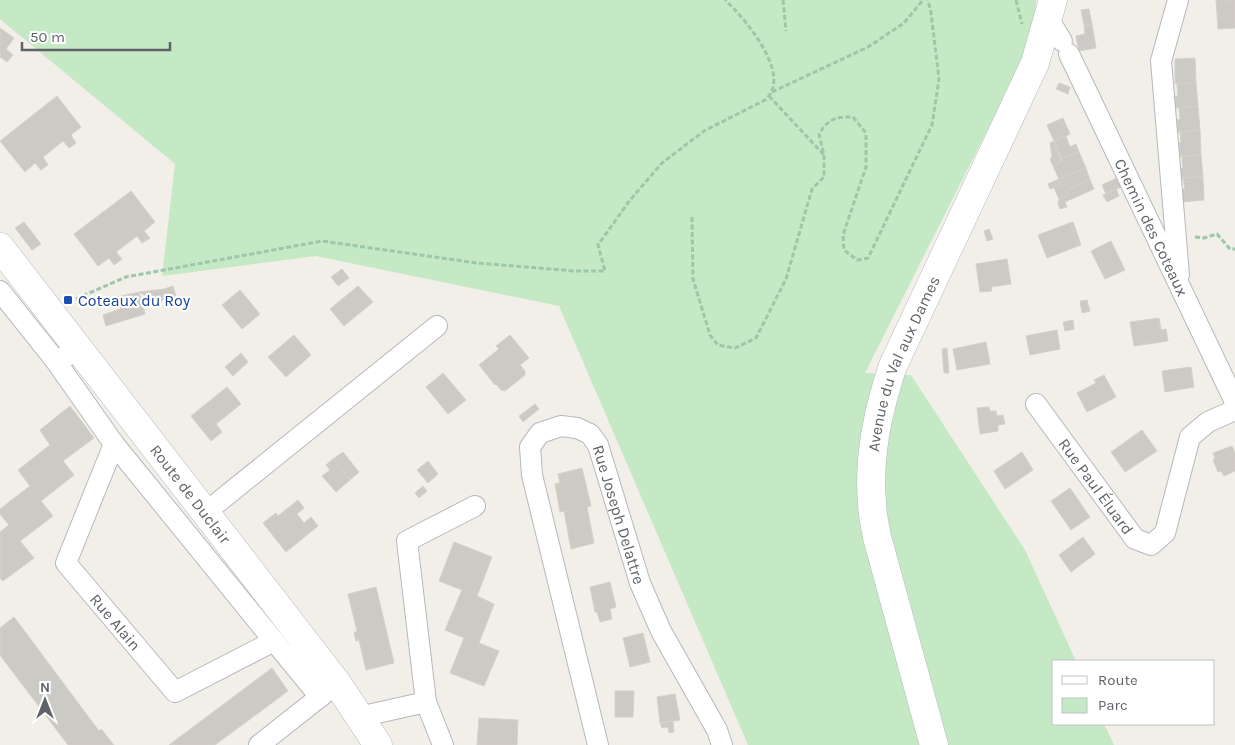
<svg xmlns="http://www.w3.org/2000/svg" width="1235" height="745" font-family="Karla,sans-serif">
<style>
.green{fill:#c5e8c5}
.building{fill:#cccac5;stroke:#d6d1c6}
.lines{fill:none;stroke-linecap:round;stroke-linejoin:round}
.street-casing{stroke:#b5b8bc;stroke-width:22}
.secondary-casing{stroke:#b6babf;stroke-width:29}
.path{stroke:#9cc7a9;stroke-width:3;stroke-dasharray:5 2.5;stroke-linecap:butt}
.street{stroke:#fff;stroke-width:20}
.secondary{stroke:#fff;stroke-width:28}
.transit-dot{fill:#1a4fb4;stroke:#fff;stroke-width:2}
.labels{text-anchor:middle;dominant-baseline:central;stroke-width:4.5;stroke-linejoin:round;paint-order:stroke}
.street-label{font-size:16px;fill:#5f6368;stroke:#fff}
.transit-label{font-size:16px;fill:#164399;stroke:#fff;text-anchor:start}
</style>
<rect width="100%" height="100%" fill="#f1efe8"/>
<path class="green" d="M0 0H1036L1035 13 1021 63 865 373 911 375 1025 550 1076 661H1054V724H1104L1114 745H748L559 306 316 256 162 276 175 164 0 19Z"/>
<path class="building" d="M1216 0H1235V28L1218 29Z
M1089 9 1092 24 1084 25 1081 10Z
M1092 24 1096 48 1079 51 1076 36 1085 34 1084 25Z
M0 28 14 38 6 49 13 55 7 62 0 57Z
M1195 58 1196 83 1175 84V59Z
M1059 83 1070 87 1068 94 1056 89Z
M1196 83 1198 106 1176 108 1175 96H1178L1177 84Z
M57 96 81 127 71 135 76 143 69 148 63 141 43 157 48 165 41 170 35 163 25 172 0 141Z
M1198 106 1200 130 1178 132 1177 120 1180 119 1179 108Z
M1063 118 1070 134 1054 141 1047 125Z
M1200 130 1201 155 1180 156 1179 143 1181 142 1180 132Z
M1066 136 1070 147 1076 144 1079 152 1061 159 1054 141Z
M1054 141 1061 162 1053 166 1050 159 1052 157 1050 143Z
M1079 152 1086 168 1059 179 1053 166 1061 162V159Z
M1201 155 1203 177 1181 178 1180 168H1183L1182 156Z
M1086 168 1090 180 1065 190 1067 196 1059 199 1054 188 1061 185 1059 179Z
M1203 177 1204 200 1183 202 1182 189H1185L1183 178Z
M1117 178 1121 187 1106 194 1102 185Z
M1059 179 1061 185 1050 189 1048 184Z
M1090 180 1094 189 1065 202 1067 207 1060 209 1058 204 1059 199 1067 196 1065 190Z
M1116 189 1119 196 1107 202 1103 195Z
M131 191 155 222 144 231 150 238 142 243 137 236 116 252 122 259 114 265 109 258 98 266 74 234Z
M24 222 41 244 32 250 15 228Z
M1073 222 1081 245 1078 246 1070 223Z
M1070 223 1078 246 1047 258 1038 235Z
M989 229 993 239 987 241 984 231Z
M1111 241 1125 270 1105 279 1091 251Z
M1007 259 1011 284 991 287 992 291 980 292 976 264Z
M342 269 349 278 338 286 331 277Z
M173 286 176 296 157 302 139 292 164 289Z
M358 286 373 302 344 326 330 309Z
M240 290 260 314 242 329 222 305Z
M139 292 145 314 106 326 103 315 120 309 117 297Z
M1087 300 1090 311 1082 313 1080 301Z
M1159 318 1161 330 1166 329 1168 341 1134 346 1130 322Z
M1073 320 1074 329 1065 331 1063 322Z
M1057 330 1060 349 1030 355 1026 336Z
M294 335 311 355 286 377 268 357Z
M510 335 529 358 520 365 525 371V375L505 391 501 390 496 384 495 385 479 365 499 349 496 346Z
M986 342 990 364 957 370 953 349Z
M947 348 949 373H944L942 349Z
M241 353 248 362 233 376 225 367Z
M1191 367 1194 387 1165 392 1162 371Z
M443 373 466 400 448 414 426 387Z
M1104 375 1116 397 1087 412 1077 393 1096 383 1094 380Z
M227 387 241 404 216 424 222 432 211 441 191 416Z
M535 404 539 409 523 422 519 416Z
M70 406 94 438 63 461 74 475 41 501 53 516 20 541 34 558 3 581 0 578V532L9 525 0 514V509L30 486 18 470 50 445 40 430Z
M989 407 990 411H996L997 416 1003 415 1005 424 998 425V431L980 434 977 408Z
M1142 430 1157 451 1125 472 1111 452Z
M1232 446 1235 453V471L1224 476 1221 471 1218 472 1213 460 1215 458 1213 453Z
M343 452 359 472 350 480 333 459Z
M1022 452 1033 470 1005 489 994 471Z
M333 459 350 480 336 492 322 476 330 470 326 465Z
M428 461 438 474 428 483 417 470Z
M582 468 591 506 587 507 594 543 571 549 564 511 560 512 555 484 560 483 558 474Z
M423 486 427 491 419 498 415 493Z
M1070 488 1090 517 1071 530 1051 501Z
M298 500 304 508 297 514 304 523 311 517 318 526 286 552 263 523 276 513 278 516Z
M1083 537 1095 554 1071 572 1059 555Z
M454 542 492 557 477 596 494 604 479 643 499 651 484 686 450 673 464 638 445 630 462 590 439 581Z
M610 582 616 607 610 609 612 619 600 622 597 612H595L590 587Z
M376 587 394 663 366 670 359 640 356 641 354 633 357 631 348 594Z
M14 617 99 731 101 729 114 745H68L0 655V628Z
M643 633 650 662 630 667 623 638Z
M272 668 288 691 215 745H169Z
M615 691H634L633 717H615Z
M675 694 680 720 660 723 657 697Z
M479 718 518 720 517 745H477Z
M673 721 674 732 669 733 668 727 662 728 660 723Z"/>
<g class="lines">
<defs>
<g id="street">
<path d="M1178 0 1161 61 1179 275"/>
<path d="M1049 20 1062 41"/>
<path id="s1" d="M1069 54 1235 402"/>
<path d="M0 291 55 360 67 356"/>
<path id="s2" d="M55 360 114 444 66 563 175 692 274 641 320 697"/>
<path id="s3" d="M1036 404 1135 539 1151 545 1165 533 1190 437 1208 422 1235 410"/>
<path d="M114 444 274 641"/>
<path d="M206 512 437 326"/>
<path d="M426 702 443 745"/>
<path d="M359 717 426 702 407 541 475 506"/>
<path d="M259 745 330 689"/>
<path id="s4" d="M598 745 532 475 530 447 540 433 561 426 577 428 590 434 598 445 640 583 661 631 717 730 722 745"/>
</g>
<g id="secondary">
<path id="s5" d="M0 247 337 683 378 745"/>
<path id="s6" d="M934 745 877 537C875 525 872 514 872 502 868 456 878 412 892 368L1035 63 1053 0"/>
</g>
</defs>
<use href="#street" class="street-casing"/>
<use href="#secondary" class="secondary-casing"/>
<path class="path" d="M783 0 786 31
M1016 0 1022 24
M772 92 868 47 904 23 923 0
M769 96 824 155
M692 217 693 279 710 335 718 345 735 348 756 338 786 279 812 189 824 177V156L819 134C829 118 835 117 853 117L866 133V167L843 235 844 250 857 260 868 258 932 125 939 79 931 13 928 0
M1195 237 1204 238 1217 234 1230 249H1235
M69 302 126 277 322 241 477 263 575 271H605L598 245 630 200 662 163 704 131 765 100C794 76 744 17 725 0"/>
<use href="#street" class="street"/>
<use href="#secondary" class="secondary"/>
</g>
<rect class="transit-dot" x="63" y="295" width="10" height="10" rx="2.5"/>
<g class="labels">
<g class="street-label">
<text stroke="none"><textPath href="#s1" startOffset="192">Chemin des Coteaux</textPath></text>
<text stroke="none"><textPath href="#s6" startOffset="395">Avenue du Val aux Dames</textPath></text>
<text stroke="none"><textPath href="#s3" startOffset="102">Rue Paul Éluard</textPath></text>
<text stroke="none"><textPath href="#s5" startOffset="312">Route de Duclair</textPath></text>
<text stroke="none"><textPath href="#s4" startOffset="462">Rue Joseph Delattre</textPath></text>
<text stroke="none"><textPath href="#s2" startOffset="308">Rue Alain</textPath></text>
</g>
<g class="transit-label">
<text x="78" y="300">Coteaux du Roy</text>
</g>
</g>
<rect x="1052" y="660" width="162" height="65" fill="#ffffff" stroke="#bfc1c3"/>
<rect x="1062" y="676" width="25" height="8" fill="#ffffff" stroke="#bfc1c3"/>
<text x="1098" y="685" font-size="15" fill="#5f6368">Route</text>
<rect x="1062" y="698" width="25" height="15" fill="#c5e8c5" stroke="#bfc1c3"/>
<text x="1098" y="710" font-size="15" fill="#5f6368">Parc</text>
<g transform="translate(45 700)" stroke="#ffffff" stroke-width="4" paint-order="stroke">
<path d="M0-4L9 19L0 12L-9 19Z" fill="#5f6368"/>
<text y="-8" font-size="14" font-weight="bold" text-anchor="middle" fill="#5f6368">N</text>
</g>
<path d="M22 42v8h148v-8" fill="none" stroke="#5f6368" stroke-width="2.5"/>
<text x="30" y="42" font-size="15" fill="#5f6368" stroke="#ffffff" stroke-width="4" paint-order="stroke">50 m</text>
</svg>
